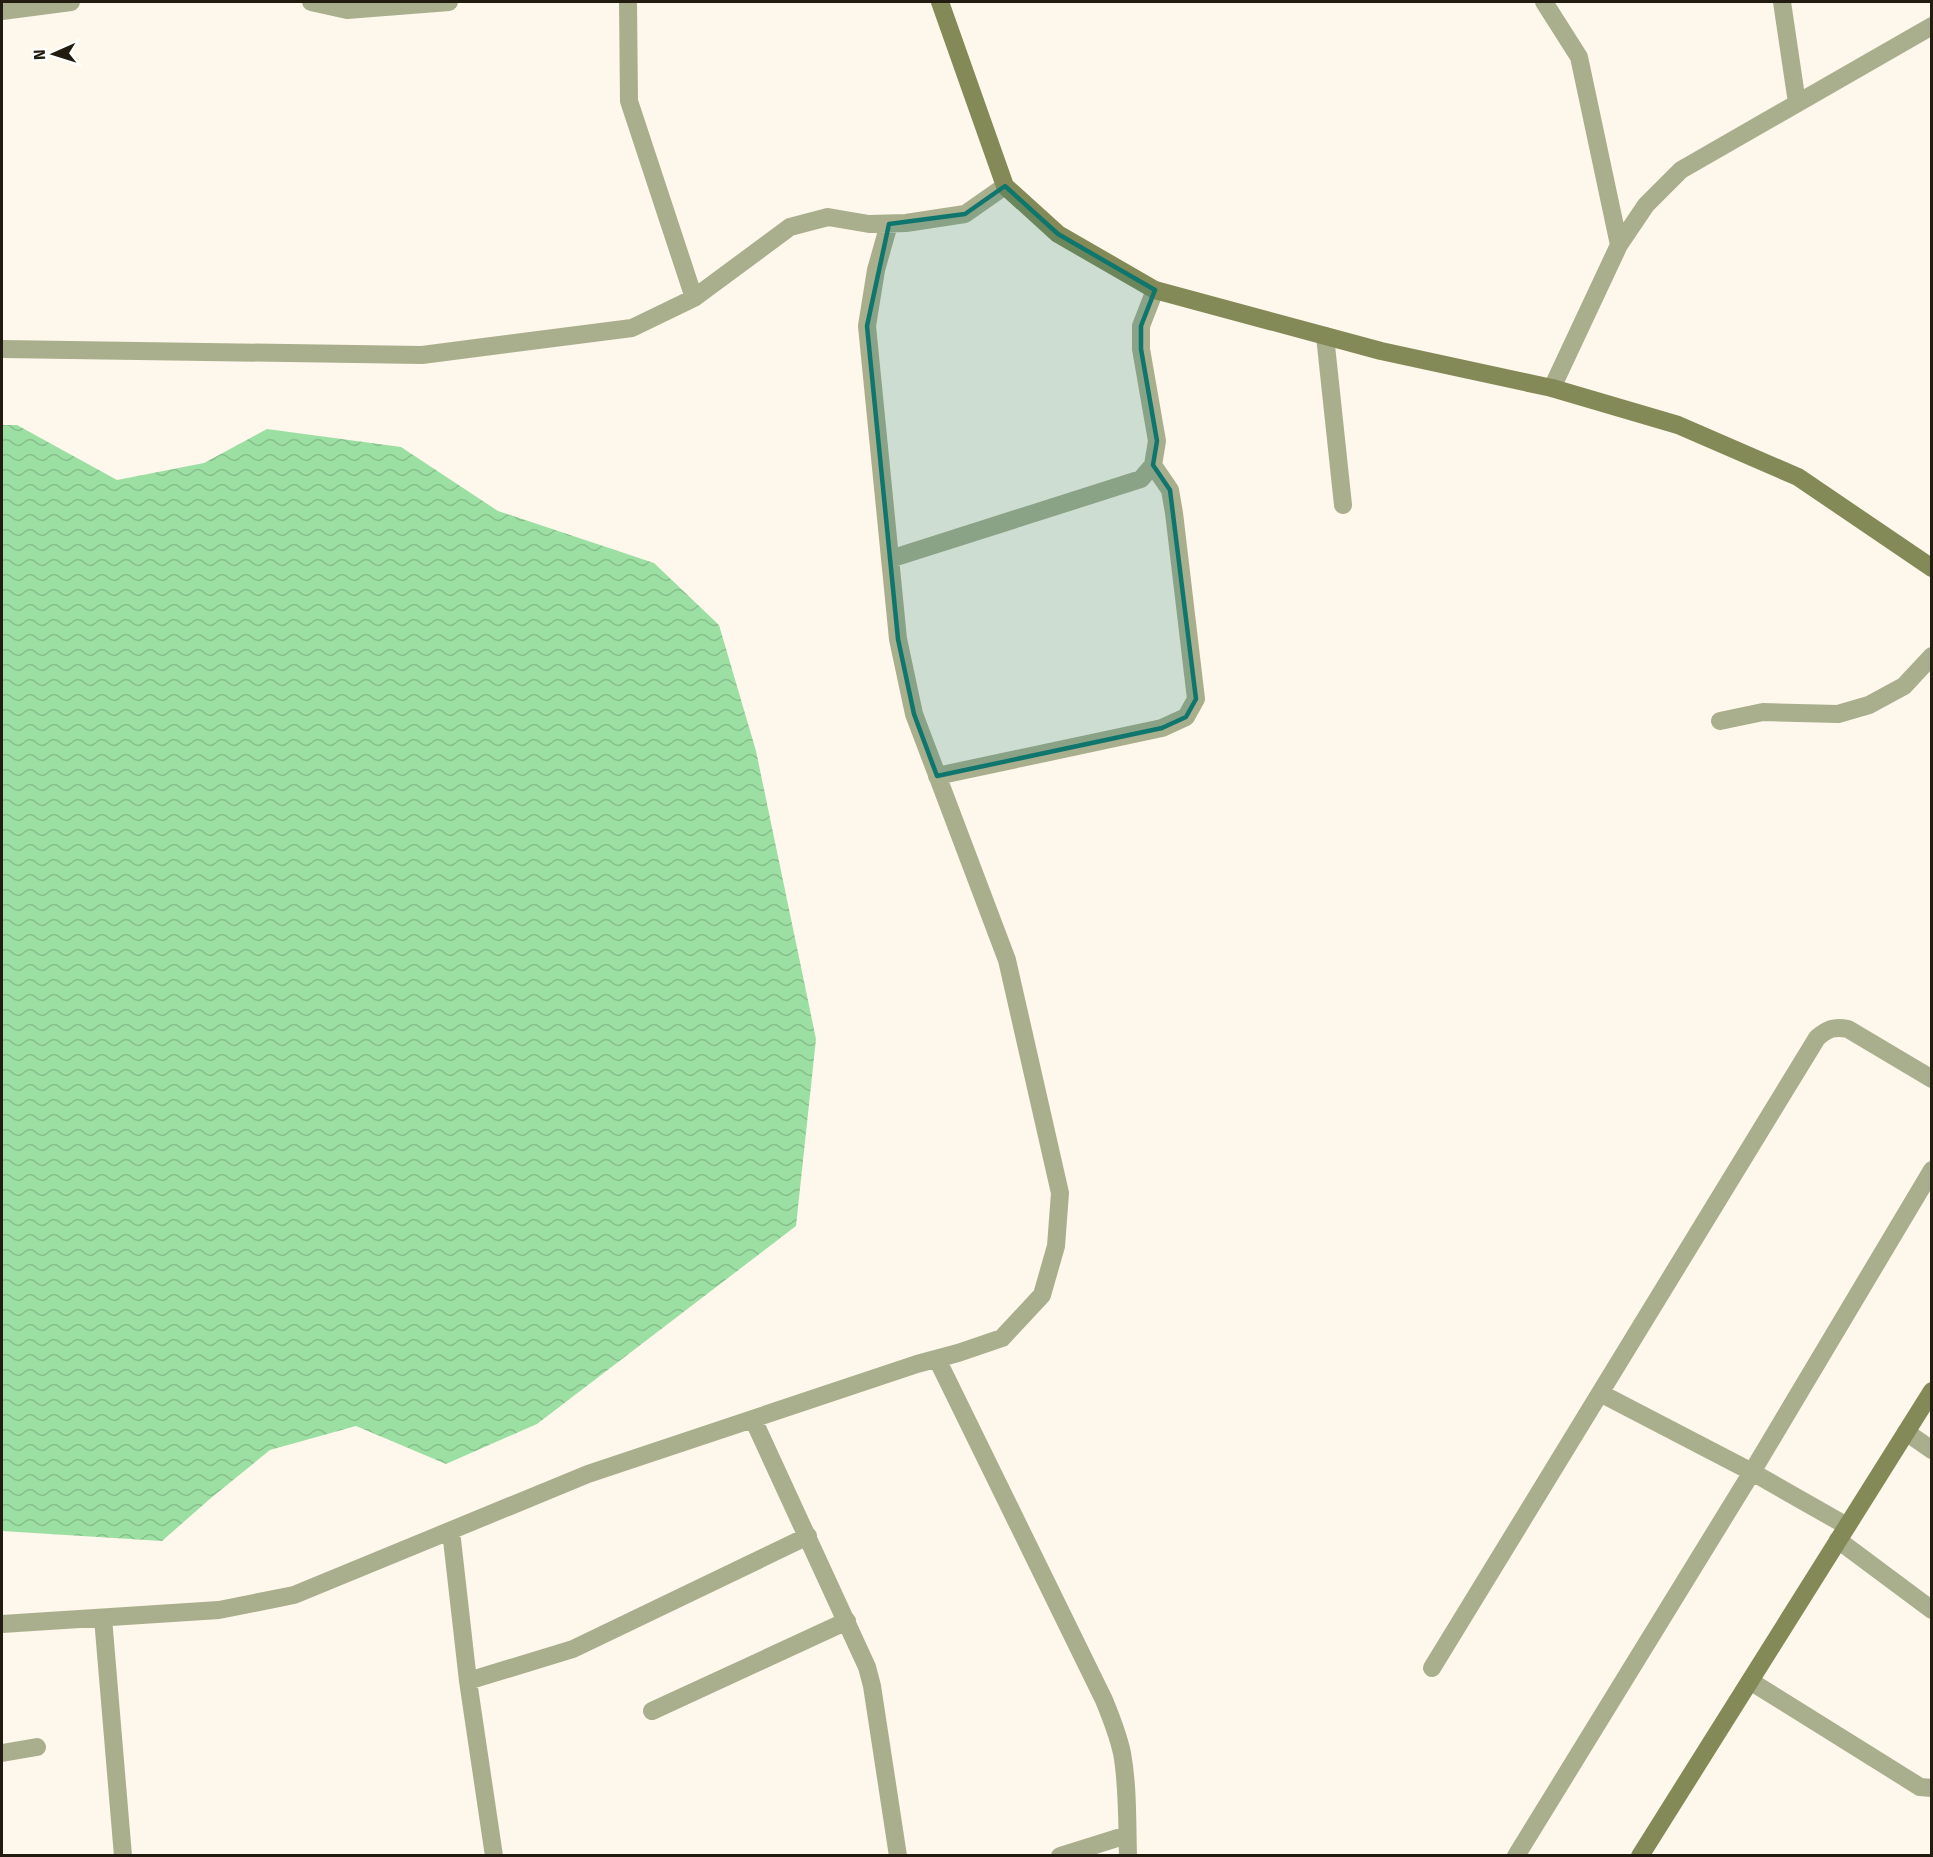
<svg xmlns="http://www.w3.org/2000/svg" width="1933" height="1857" font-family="'Fira Sans',sans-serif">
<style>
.water{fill:url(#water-waves)}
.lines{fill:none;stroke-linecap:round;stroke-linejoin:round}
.lane{stroke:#a9ae8c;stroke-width:18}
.street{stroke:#a9ae8c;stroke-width:18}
.secondary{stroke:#848a57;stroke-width:18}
.marked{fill:#0f766e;fill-opacity:0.2;stroke:#0f766e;stroke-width:4.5;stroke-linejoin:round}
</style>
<defs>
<pattern id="water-waves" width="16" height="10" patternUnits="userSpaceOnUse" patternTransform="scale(1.5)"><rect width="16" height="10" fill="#9cdfa3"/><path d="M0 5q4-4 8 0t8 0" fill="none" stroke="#86bf8b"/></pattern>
</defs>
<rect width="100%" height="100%" fill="#fef7eb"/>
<path class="water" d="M2 425H17L117 480 204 463 267 429 401 447 498 511 654 563 719 625 756 751 816 1039 796 1226 537 1424 446 1464 356 1426 270 1450 211 1498 162 1541 2 1531Z"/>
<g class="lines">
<path class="lane" d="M1720 721 1763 712 1838 714 1869 705 1904 686 1932 656"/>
<path class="street" d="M311 2 347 10 449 2
M628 2 629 101 694 298
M1544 2 1579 57 1619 245
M1782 2 1797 103
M2 11 71 2
M1325 336 1343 505
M2 349 422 355 632 328 694 298 790 227 828 217 869 224 906 223 965 214 1005 186
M1552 388 1619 245 1646 205 1681 170 1932 26
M890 559 1141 479 1153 465 1157 441 1141 349V326L1155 290
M937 776 1162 728 1186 717 1196 699 1174 513 1170 490 1153 465
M937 1359 1104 1700C1111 1717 1118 1735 1122 1753 1128 1786 1127 1822 1128 1856
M1600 1393 1752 1472 1847 1526
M753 1419 867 1667 872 1686 898 1856
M1906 1432 1932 1450
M451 1531 468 1681 494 1856
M1838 1540 1932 1610
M103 1618 123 1856
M2 1624 219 1610 294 1595 588 1474 917 1364 958 1353 1002 1338 1042 1295 1056 1246 1060 1193 1007 960 914 714 898 639 867 326 876 270 889 224
M1432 1668 1817 1038C1827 1029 1834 1026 1848 1029L1932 1079
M468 1681 573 1649 808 1536
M1750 1681 1920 1787 1932 1788
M652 1711 847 1621
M2 1753 37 1747
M1060 1856 1127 1835
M1516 1856 1752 1472 1932 1170"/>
<path class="secondary" d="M940 2 1005 186 1058 234 1155 290 1381 351 1552 388 1678 425 1798 477 1932 568
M1640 1856 1932 1391"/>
</g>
<path class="marked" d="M1005 186 1058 234 1155 290 1141 326V349L1157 441 1153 465 1170 490 1196 699 1186 717 1162 728 937 776 914 714 898 639 867 326 889 224 965 214Z"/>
<rect width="1933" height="1857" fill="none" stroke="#221b10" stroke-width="6"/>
<g transform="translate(54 54) rotate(267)" stroke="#ffffff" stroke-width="4.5" paint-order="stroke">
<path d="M0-4.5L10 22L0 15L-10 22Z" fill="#221b10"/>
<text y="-9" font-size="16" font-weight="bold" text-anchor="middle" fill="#221b10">N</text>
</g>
</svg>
